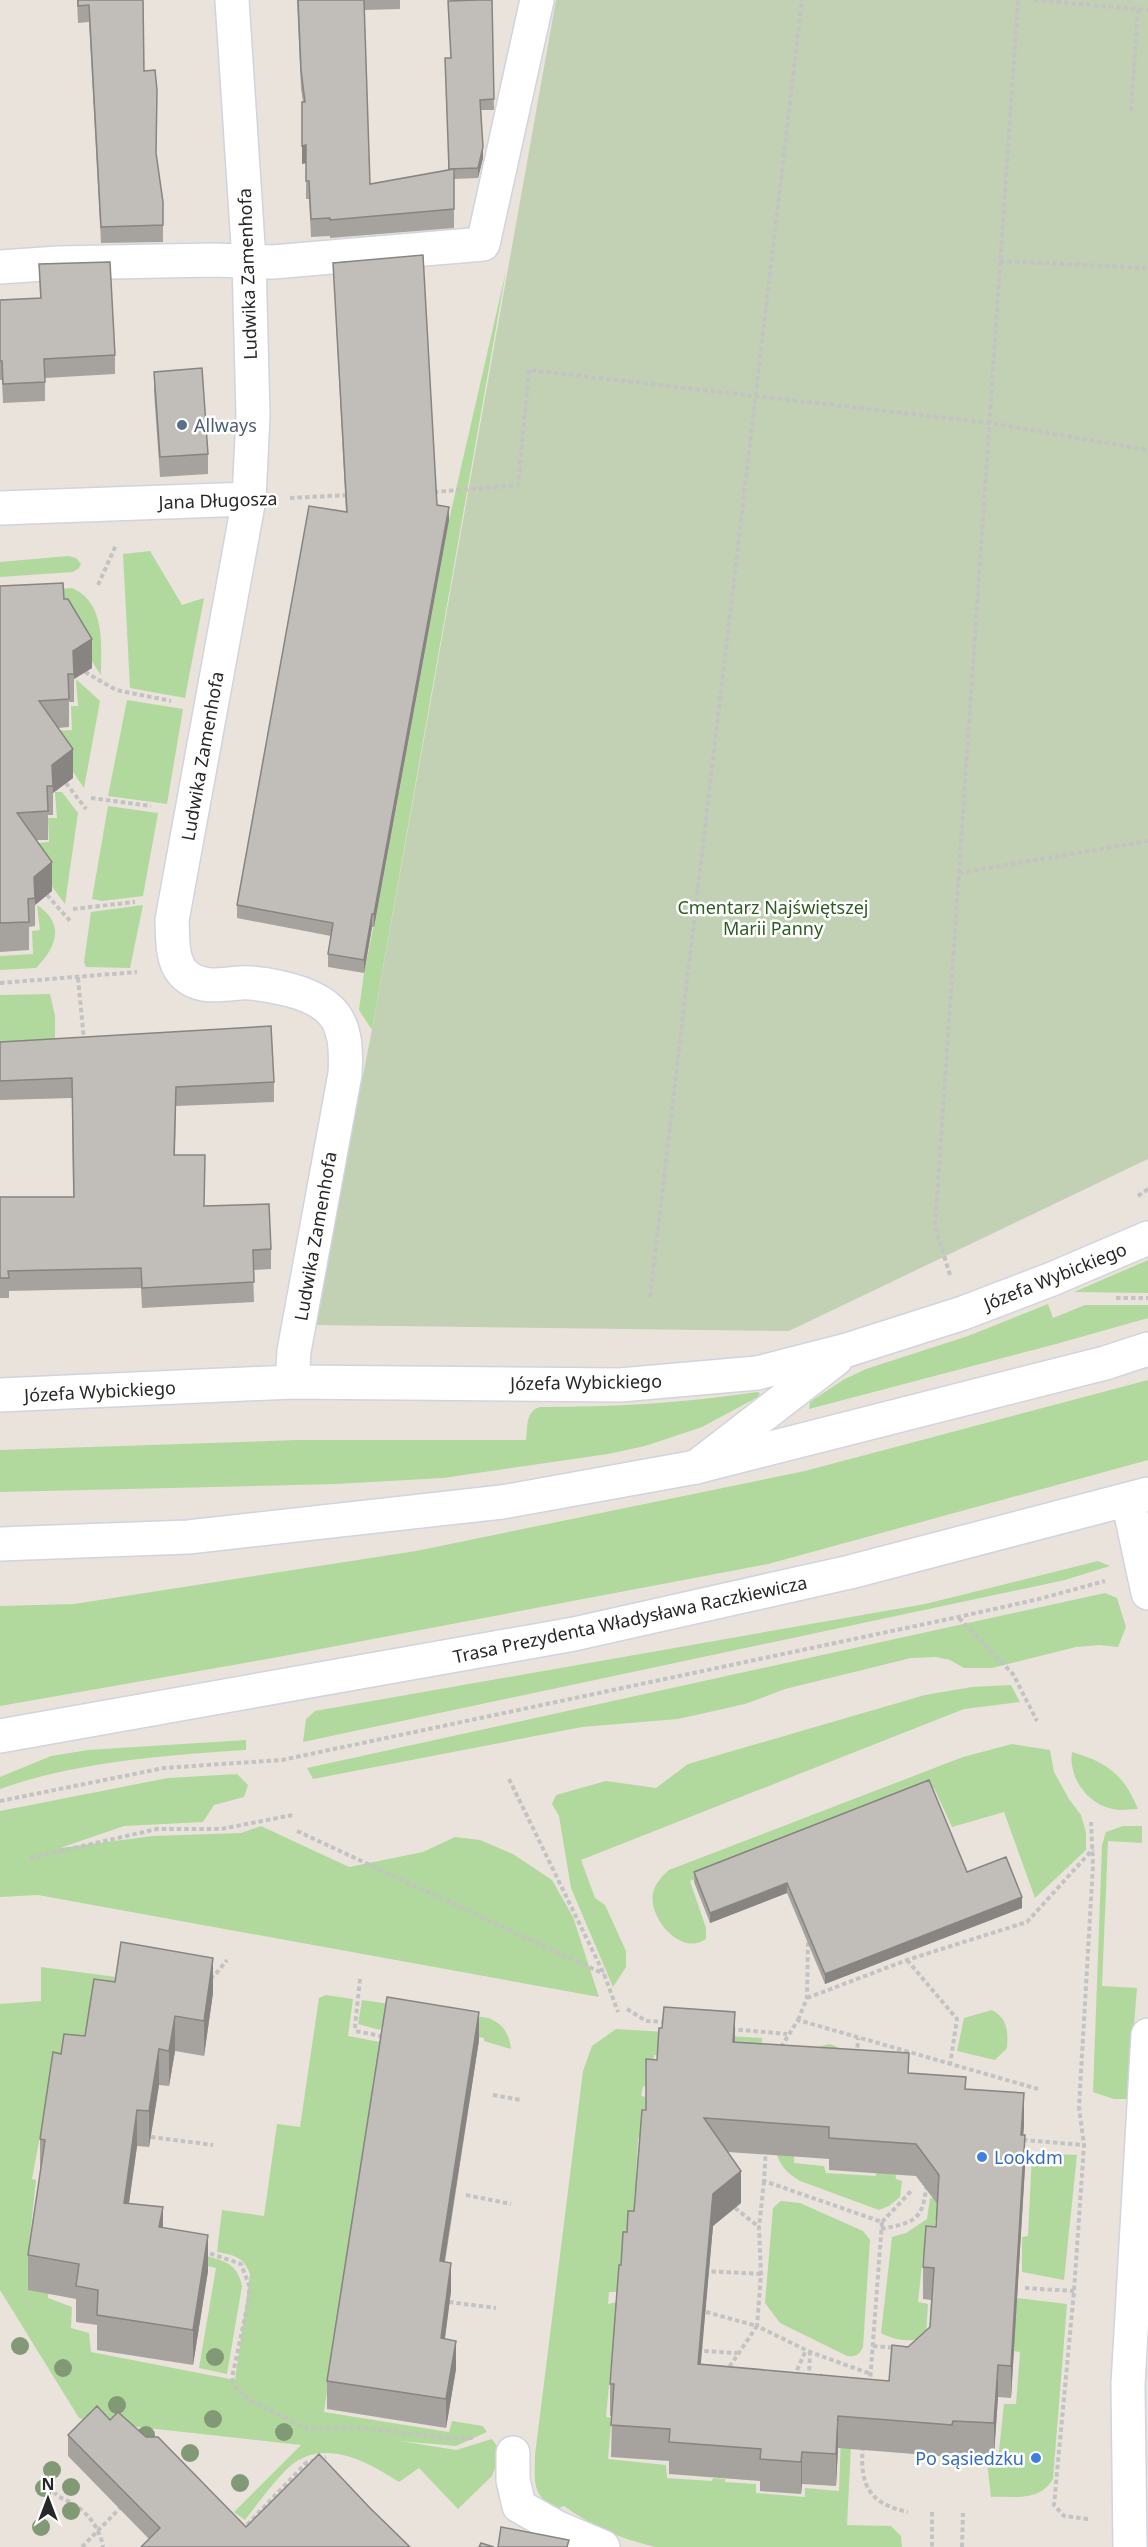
<svg xmlns="http://www.w3.org/2000/svg" width="1148" height="2547" font-family="'Noto Sans',sans-serif">
<style>
.green{fill:#b2d99d}
.cemetery{fill:#c2d1b4}
.lines{fill:none;stroke-linecap:round;stroke-linejoin:round}
.minor-casing{stroke:#d1d3df;stroke-width:36}
.secondary-casing{stroke:#d1d3df;stroke-width:36}
.path{stroke:#c3c3c3;stroke-width:4;stroke-dasharray:4.5 3;stroke-linecap:butt}
.minor{stroke:#fff;stroke-width:33}
.secondary{stroke:#fff;stroke-width:33}
.tree{fill:#829975}
.wall{fill:#a6a39e;fill-rule:evenodd}
.shaded-wall{fill:#878481}
.building{fill:#c1bdb8;stroke:#878481;stroke-width:1.5;fill-rule:evenodd}
.service-dot{fill:#5c6f8a;stroke:#fff;stroke-width:2}
.shop-dot{fill:#3f7fe0;stroke:#fff;stroke-width:2}
.labels{text-anchor:middle;dominant-baseline:central;stroke-width:5;stroke-linejoin:round;paint-order:stroke}
.street-label{font-size:18px;fill:#282828;stroke:#fff}
.service-label{font-size:18px;fill:#4e5e75;stroke:#fff;text-anchor:start}
.park-label{font-size:18px;fill:#2e5c21;stroke:#fff}
.shop-label{font-size:18px;fill:#366cbe;stroke:#fff;text-anchor:start}
</style>
<rect width="100%" height="100%" fill="#e9e3db"/>
<path class="green" d="M506 271 372 1030 359 1010 364 973 382 885 449 520Z
M150 551 182 605 204 598 185 698 130 688 123 554Z
M68 556 76 558 81 564 79 568 73 572 0 577V562Z
M72 588C106 603 101 644 101 675L83 648 0 593Z
M76 679 100 701 84 788 45 731 72 730 71 706H78Z
M127 700 183 709 167 804 108 796Z
M55 792H62L78 813 65 904 44 876 27 844 49 842 48 818H57Z
M108 806 158 813 143 896 102 901 92 899Z
M37 905C66 924 56 948 36 968L0 970V956L33 954 32 931 40 930Z
M143 905 130 968 86 967 84 962 91 912Z
M50 994 55 1016V1058L0 1062V995Z
M1148 1260V1293L1074 1292Z
M1048 1304 1053 1318 1085 1305H1148V1318L1056 1344 809 1409 810 1402 843 1380 866 1369 968 1336Z
M1148 1380V1460L768 1564 273 1658 0 1706V1606L74 1604 416 1551 805 1471Z
M757 1392 760 1393 758 1397 702 1427 645 1446 608 1454 443 1478 336 1484 0 1492V1450L297 1440H526C528 1428 525 1411 540 1407 613 1407 685 1403 757 1392Z
M1098 1561 1110 1566 1065 1580 303 1742 306 1719 315 1711 925 1604Z
M1105 1593 1117 1598 1126 1627 1118 1647 1099 1645 1076 1647 992 1668H964L950 1660 936 1657 911 1658 785 1689 745 1704 678 1719 582 1727 313 1779 307 1768Z
M1011 1685 1020 1702 964 1709 581 1860 595 1898 605 1905 626 1951V1967L613 1987 571 1888 559 1816 552 1804 556 1795 606 1781 656 1788 688 1764 925 1695 972 1687Z
M246 1740V1750C166 1755 75 1762 0 1789V1777L51 1756 88 1750Z
M1012 1744 1050 1750 1054 1772 1069 1799 1081 1815 1086 1832V1850L1035 1898 1004 1812 952 1827 934 1788 690 1881 706 1928V1939C681 1957 648 1918 653 1893 655 1884 662 1876 669 1870L963 1757Z
M1072 1752C1107 1762 1124 1775 1138 1809 1130 1809 1121 1811 1113 1809 1087 1804 1068 1777 1072 1752Z
M237 1774 248 1785 244 1797 214 1805 203 1822 124 1826 60 1848 153 1836 241 1833 261 1826 349 1867 423 1852 455 1837 480 1840 513 1854 552 1880 573 1917 599 1997 38 1895 0 1897V1811L168 1778Z
M1123 1826H1142V1843L1108 1841 1102 1986 1137 1988 1128 2099H1114L1093 2092 1102 1845 1106 1832Z
M41 1967 116 1977 111 2011H89L80 2066 50 2082 32 2179 36 2180 29 2246 50 2253 48 2298 72 2307 71 2328 89 2333 91 2352 235 2380 250 2274C244 2257 234 2255 217 2252L222 2210 264 2216 277 2124 300 2127 319 1998 326 1995 353 1999 348 2036 380 2042 324 2412 449 2432 452 2421 483 2426 487 2432 456 2446 400 2441 456 2450 492 2439 501 2452 492 2476 458 2509 419 2468 399 2482C370 2463 328 2439 294 2463 281 2472 256 2506 245 2520L234 2512 301 2445 93 2422 79 2418 0 2290V2004L41 2001Z
M362 2000 489 2018C504 2025 509 2033 511 2049L484 2041V2038L384 2022 380 2030 358 2024Z
M992 2010C1008 2019 1008 2031 1007 2048L995 2060 957 2051 964 2018Z
M616 2029 762 2038 761 2060 739 2058 742 2042 662 2036 659 2055H654L652 2088 643 2086 641 2096 651 2098 654 2139 638 2138 636 2177 645 2187 644 2190 635 2189 634 2200 643 2201 634 2209 631 2239 625 2260H621L619 2292H609L608 2304 617 2302 606 2417 619 2419V2426H611L608 2459 666 2465 667 2478 712 2481 713 2478 725 2479V2482L756 2484V2493L805 2497V2488L839 2491 842 2404 817 2395 820 2373 840 2384 853 2407 847 2525 891 2526 901 2536 902 2547H655C619 2538 595 2528 564 2506L556 2509C531 2494 535 2482 535 2455L583 2071 592 2046Z
M829 2044C847 2049 847 2059 847 2076L797 2077 794 2163 824 2166 826 2173 876 2176 877 2168 895 2169 896 2179 902 2181 900 2197 889 2206 879 2210 800 2181C788 2174 780 2166 776 2152L785 2084C796 2059 802 2050 829 2044Z
M1032 2153 1077 2155 1064 2280 1022 2272V2237L1028 2236Z
M930 2198 943 2200 940 2221 935 2220 934 2255 923 2256 918 2302 928 2304 926 2335C915 2344 893 2340 881 2333L892 2237 906 2233 927 2219Z
M781 2201 800 2203 863 2231 870 2240 863 2347C859 2355 856 2357 847 2356L780 2323 765 2303 773 2208Z
M198 2253C220 2261 237 2260 242 2286L227 2374 199 2368 216 2268 195 2263Z
M1017 2298 1067 2304 1053 2479C1039 2502 1015 2496 991 2497L987 2462 998 2460 1004 2404H1016L1020 2352 1013 2351Z"/>
<path class="cemetery" d="M556 0H1148V1159L789 1331 313 1325 372 1030Z"/>
<g class="lines">
<defs>
<path id="minor" d="M232 0 249 260 253 416 249 499 172 920C173 937 171 960 183 973 198 989 221 985 240 983 257 982 274 986 290 990 339 1003 348 1026 345 1074L294 1351 292 1382
M0 267 58 263 213 260 273 262 483 244 537 0
M0 508 249 499
M0 1395 292 1382 620 1385 757 1373 847 1350 963 1313 1052 1279 1148 1238
M696 1467 836 1359
M1128 1500 1148 1593
M513 2453V2480L519 2506 558 2528 603 2547
M1130 2547 1128 2385 1148 2035"/>
<path id="secondary" d="M0 1544 188 1537 502 1502 696 1467 1105 1363 1148 1349
M0 1736 574 1634 850 1572 1148 1494"/>
</defs>
<use href="#minor" class="minor-casing"/>
<use href="#secondary" class="secondary-casing"/>
<path class="path" d="M1034 0 1148 10
M1131 111 1138 9
M1000 261 1148 268
M434 492 518 485 529 370 990 423 1148 450
M290 498 348 495
M98 585 116 545
M85 672 116 690 171 701
M66 783 86 809
M91 798 151 806
M959 873 1148 841
M47 895 71 922
M73 909 135 902
M78 978 84 1040
M0 983 137 972
M1138 1196 1148 1189
M950 1275 935 1227 1018 0
M650 1297 802 0
M1116 1298H1148
M959 1618 1013 1674 1037 1721
M509 1779 604 1974 618 2012
M0 1801 164 1768 282 1760 958 1617 1039 1599 1105 1581
M297 1831 604 1974
M30 1858 157 1829H221L293 1815
M907 1960 957 2019 950 2065
M210 1978 215 1975 227 1960
M360 1979 355 2026 356 2031 385 2037
M807 1998 907 1960 1027 1922 1093 1849
M627 2009 646 2021 667 2022
M798 2020 807 1998 808 1939
M731 2029 787 2034
M781 2047 798 2020 1038 2089
M857 2055 858 2038
M493 2095 521 2100
M151 2137 213 2145
M1023 2140 1084 2145
M766 2149 764 2181 882 2222 870 2382
M764 2181 759 2227 761 2274 757 2326 810 2352 871 2374
M466 2195 511 2204
M735 2208 759 2227
M882 2222 913 2189
M881 2229C912 2223 923 2221 926 2188
M203 2251 241 2264 249 2285V2298L232 2378 236 2389 251 2401 308 2429 365 2428 449 2438H475
M704 2271 761 2274
M1025 2288 1074 2291
M449 2302 496 2308
M706 2312 757 2326 728 2369
M873 2346 895 2348
M698 2347 704 2351 737 2353
M794 2377 806 2350
M809 2378 810 2352
M863 2446C859 2486 870 2504 908 2512
M54 2477 53 2491C59 2499 66 2499 73 2504 88 2512 101 2531 103 2547
M932 2512V2547
M1088 2519 1064 2516 1054 2505 1074 2291 1084 2145 1079 2107 1093 1865 1091 1822
M242 2530 306 2463 326 2457
M82 2547 120 2508
M962 2547 963 2513"/>
<use href="#minor" class="minor"/>
<use href="#secondary" class="secondary"/>
</g>
<g class="tree">
<circle cx="20" cy="2346" r="9"/>
<circle cx="215" cy="2357" r="9"/>
<circle cx="63" cy="2368" r="9"/>
<circle cx="117" cy="2405" r="9"/>
<circle cx="213" cy="2419" r="9"/>
<circle cx="284" cy="2432" r="9"/>
<circle cx="146" cy="2435" r="9"/>
<circle cx="190" cy="2453" r="9"/>
<circle cx="52" cy="2470" r="9"/>
<circle cx="240" cy="2483" r="9"/>
<circle cx="71" cy="2487" r="9"/>
<circle cx="44" cy="2488" r="9"/>
<circle cx="71" cy="2511" r="9"/>
<circle cx="41" cy="2527" r="9"/>
</g>
<path class="wall" d="M77 0H143L144 71 163 202V242L101 243 89 22 78 23Z
M297 0H400V9L364 10 370 184 448 170 451 58 448 1 492 0 494 110H481L483 158 478 178 454 179V228L330 238V236L311 237 309 199H306V163L302 164 303 102 301 89Z
M333 263 437 505 449 520 374 927H372L364 973 328 967V954L331 936 237 918V905L346 512Z
M39 264 115 355V374L45 378V401L3 403 2 380H0V300L40 298Z
M154 372 208 454V474L160 477 154 392Z
M0 586 64 599 92 668 74 679V702H69V727L58 728 73 778 53 793V815H48V840H37L52 891 35 905V926L29 927V950L0 952Z
M0 1042 274 1082V1102L176 1106 175 1155 204 1206 271 1249V1269L253 1270 254 1302 142 1308 141 1288 9 1291V1298H0V1197H73L72 1098 0 1100Z
M694 1872H967L1022 1908 825 1984 787 1893 710 1923 694 1882Z
M115 1982 213 1993 204 2056 175 2051 169 2086 159 2085 149 2147 137 2146 129 2203 163 2228 208 2271 193 2365 97 2350V2325L76 2322V2299L28 2290V2255L40 2174V2139L61 2054 85 2036Z
M479 2040 445 2262 451 2291 445 2339 456 2369 446 2428 327 2409V2381Z
M735 2042 909 2073 966 2089 1024 2125 1023 2135 1025 2167 1011 2398 998 2397 994 2455 953 2453 952 2457 838 2448 836 2486 802 2484 801 2494 760 2491V2481L669 2474V2461L611 2457 612 2416H610V2384L621 2265 627 2232 634 2211 646 2110ZM728 2152 829 2159V2170L916 2176 938 2205 936 2227 923 2267V2299L931 2300 930 2327 908 2347 889 2381 700 2364 713 2226 741 2203Z
M110 2420 246 2527 370 2508 410 2547 149 2539 68 2456V2435Z"/>
<path class="shaded-wall" d="M306 145V163L302 164V146Z
M483 147V158L478 178V168Z
M449 507V520L374 927V914Z
M92 639V668L74 679 73 651Z
M73 749V778L53 793 52 765Z
M52 862V891L35 905 34 877Z
M372 914V927L364 973V960Z
M787 1883V1893L710 1923V1913Z
M1022 1897V1908L825 1984V1974Z
M213 1958V1993L204 2056V2021Z
M479 2012V2040L440 2289V2261Z
M735 2012V2044L733 2042Z
M175 2016V2051L169 2086V2051Z
M159 2049V2085L149 2147V2111Z
M1024 2093V2125L1021 2167V2135Z
M137 2110V2146L124 2238V2203Z
M1025 2135V2167L1011 2398V2366Z
M741 2171V2203L713 2226 698 2396V2364L713 2194Z
M163 2207V2242L159 2227Z
M208 2235V2271L193 2365V2330Z
M451 2263V2291L441 2367V2338Z
M456 2341V2369L446 2428V2399Z
M998 2365V2397L994 2455V2423Z
M838 2416V2448L836 2486V2454Z
M802 2452V2484L801 2494V2462Z"/>
<path class="building" d="M78 0H143L144 71 155 70 157 90 156 153 163 202V225L101 227 89 5 78 6Z
M298 0H364L370 184 454 169V209L330 220V218L311 219 309 181H306V145L302 146V102H305L301 70Z
M479 0H492L494 99 480 100 483 147 478 168 449 169 445 58H451L448 1Z
M423 255 437 505 449 507 374 914H372L364 960 328 954 333 923 237 905 309 506 347 512 333 263Z
M110 262 115 355 44 359 45 382 3 384 2 361H0V300L41 298 39 264Z
M202 368 208 454 160 457 154 372Z
M63 583 64 599H68L92 639 73 651 74 674H68L69 699 39 701 73 749 52 765 53 786H47L48 811 17 813 52 862 34 877 35 898 28 899 29 922 0 923V586Z
M271 1026 274 1082 176 1087 174 1155H205L204 1206 269 1204 271 1249 253 1250 254 1282 142 1288 141 1268 8 1271 9 1278H0V1197H74L72 1078 0 1081V1042Z
M929 1780 967 1872 1006 1857 1022 1897 825 1974 787 1883 710 1913 694 1872Z
M121 1942 213 1958 204 2021 175 2016 169 2051 159 2049 149 2111 137 2110 124 2203 163 2207 159 2227 208 2235 193 2330 97 2315 98 2290 76 2286 79 2264 28 2255 45 2140 40 2139 53 2052 61 2054 64 2034 85 2036 94 1979 115 1982Z
M387 1997 479 2012 440 2261 451 2263 441 2338 456 2341 446 2399 327 2381Z
M664 2007 735 2012 733 2042 909 2053 908 2073 966 2077 965 2089 1024 2093 1021 2135H1025L1011 2366 998 2365 994 2423 953 2421 952 2425 838 2416 836 2454 802 2452 801 2462 760 2459 761 2449 669 2442 670 2429 611 2425 614 2384H610L619 2265H621L623 2232H627L628 2211H634L642 2110H646V2059L657 2060 659 2028H662ZM704 2118 829 2127V2138L916 2144 939 2175 936 2227 926 2226 923 2267 934 2268 930 2327 908 2347 892 2345 889 2381 698 2364 713 2194 741 2171Z
M97 2406 110 2420 118 2412 146 2437H158L246 2527 319 2454 370 2508 410 2547H141L160 2528 68 2435Z
M501 2527 569 2540 567 2547H498Z
M481 2543 494 2547H479Z"/>
<circle class="service-dot" cx="182" cy="425" r="6"/>
<g class="shop-dot">
<circle cx="982" cy="2157" r="6"/>
<circle cx="1036" cy="2458" r="6"/>
</g>
<g class="labels">
<g class="street-label">
<text transform="translate(247 274) rotate(-92)">Ludwika Zamenhofa</text>
<text transform="translate(218 500) rotate(-2)">Jana Długosza</text>
<text transform="translate(202 756) rotate(-80)">Ludwika Zamenhofa</text>
<text transform="translate(315 1236) rotate(-80)">Ludwika Zamenhofa</text>
<text transform="translate(1055 1276) rotate(-22)">Józefa Wybickiego</text>
<text transform="translate(586 1382) rotate(-1)">Józefa Wybickiego</text>
<text transform="translate(100 1391) rotate(-3)">Józefa Wybickiego</text>
<text transform="translate(630 1619) rotate(-12)">Trasa Prezydenta Władysława Raczkiewicza</text>
</g>
<g class="service-label">
<text x="194" y="425">Allways</text>
</g>
<g class="park-label">
<text x="773" y="907">Cmentarz Najświętszej<tspan x="773" dy="21">Marii Panny</tspan></text>
</g>
<g class="shop-label">
<text x="994" y="2157">Lookdm</text>
<text x="1024" y="2458" text-anchor="end">Po sąsiedzku</text>
</g>
</g>
<g transform="translate(48 2499)" stroke="#ffffff" stroke-width="4.5" paint-order="stroke">
<path d="M0-4.5L10 22L0 15L-10 22Z" fill="#282828"/>
<text y="-9" font-size="16" font-weight="bold" text-anchor="middle" fill="#282828">N</text>
</g>
</svg>
